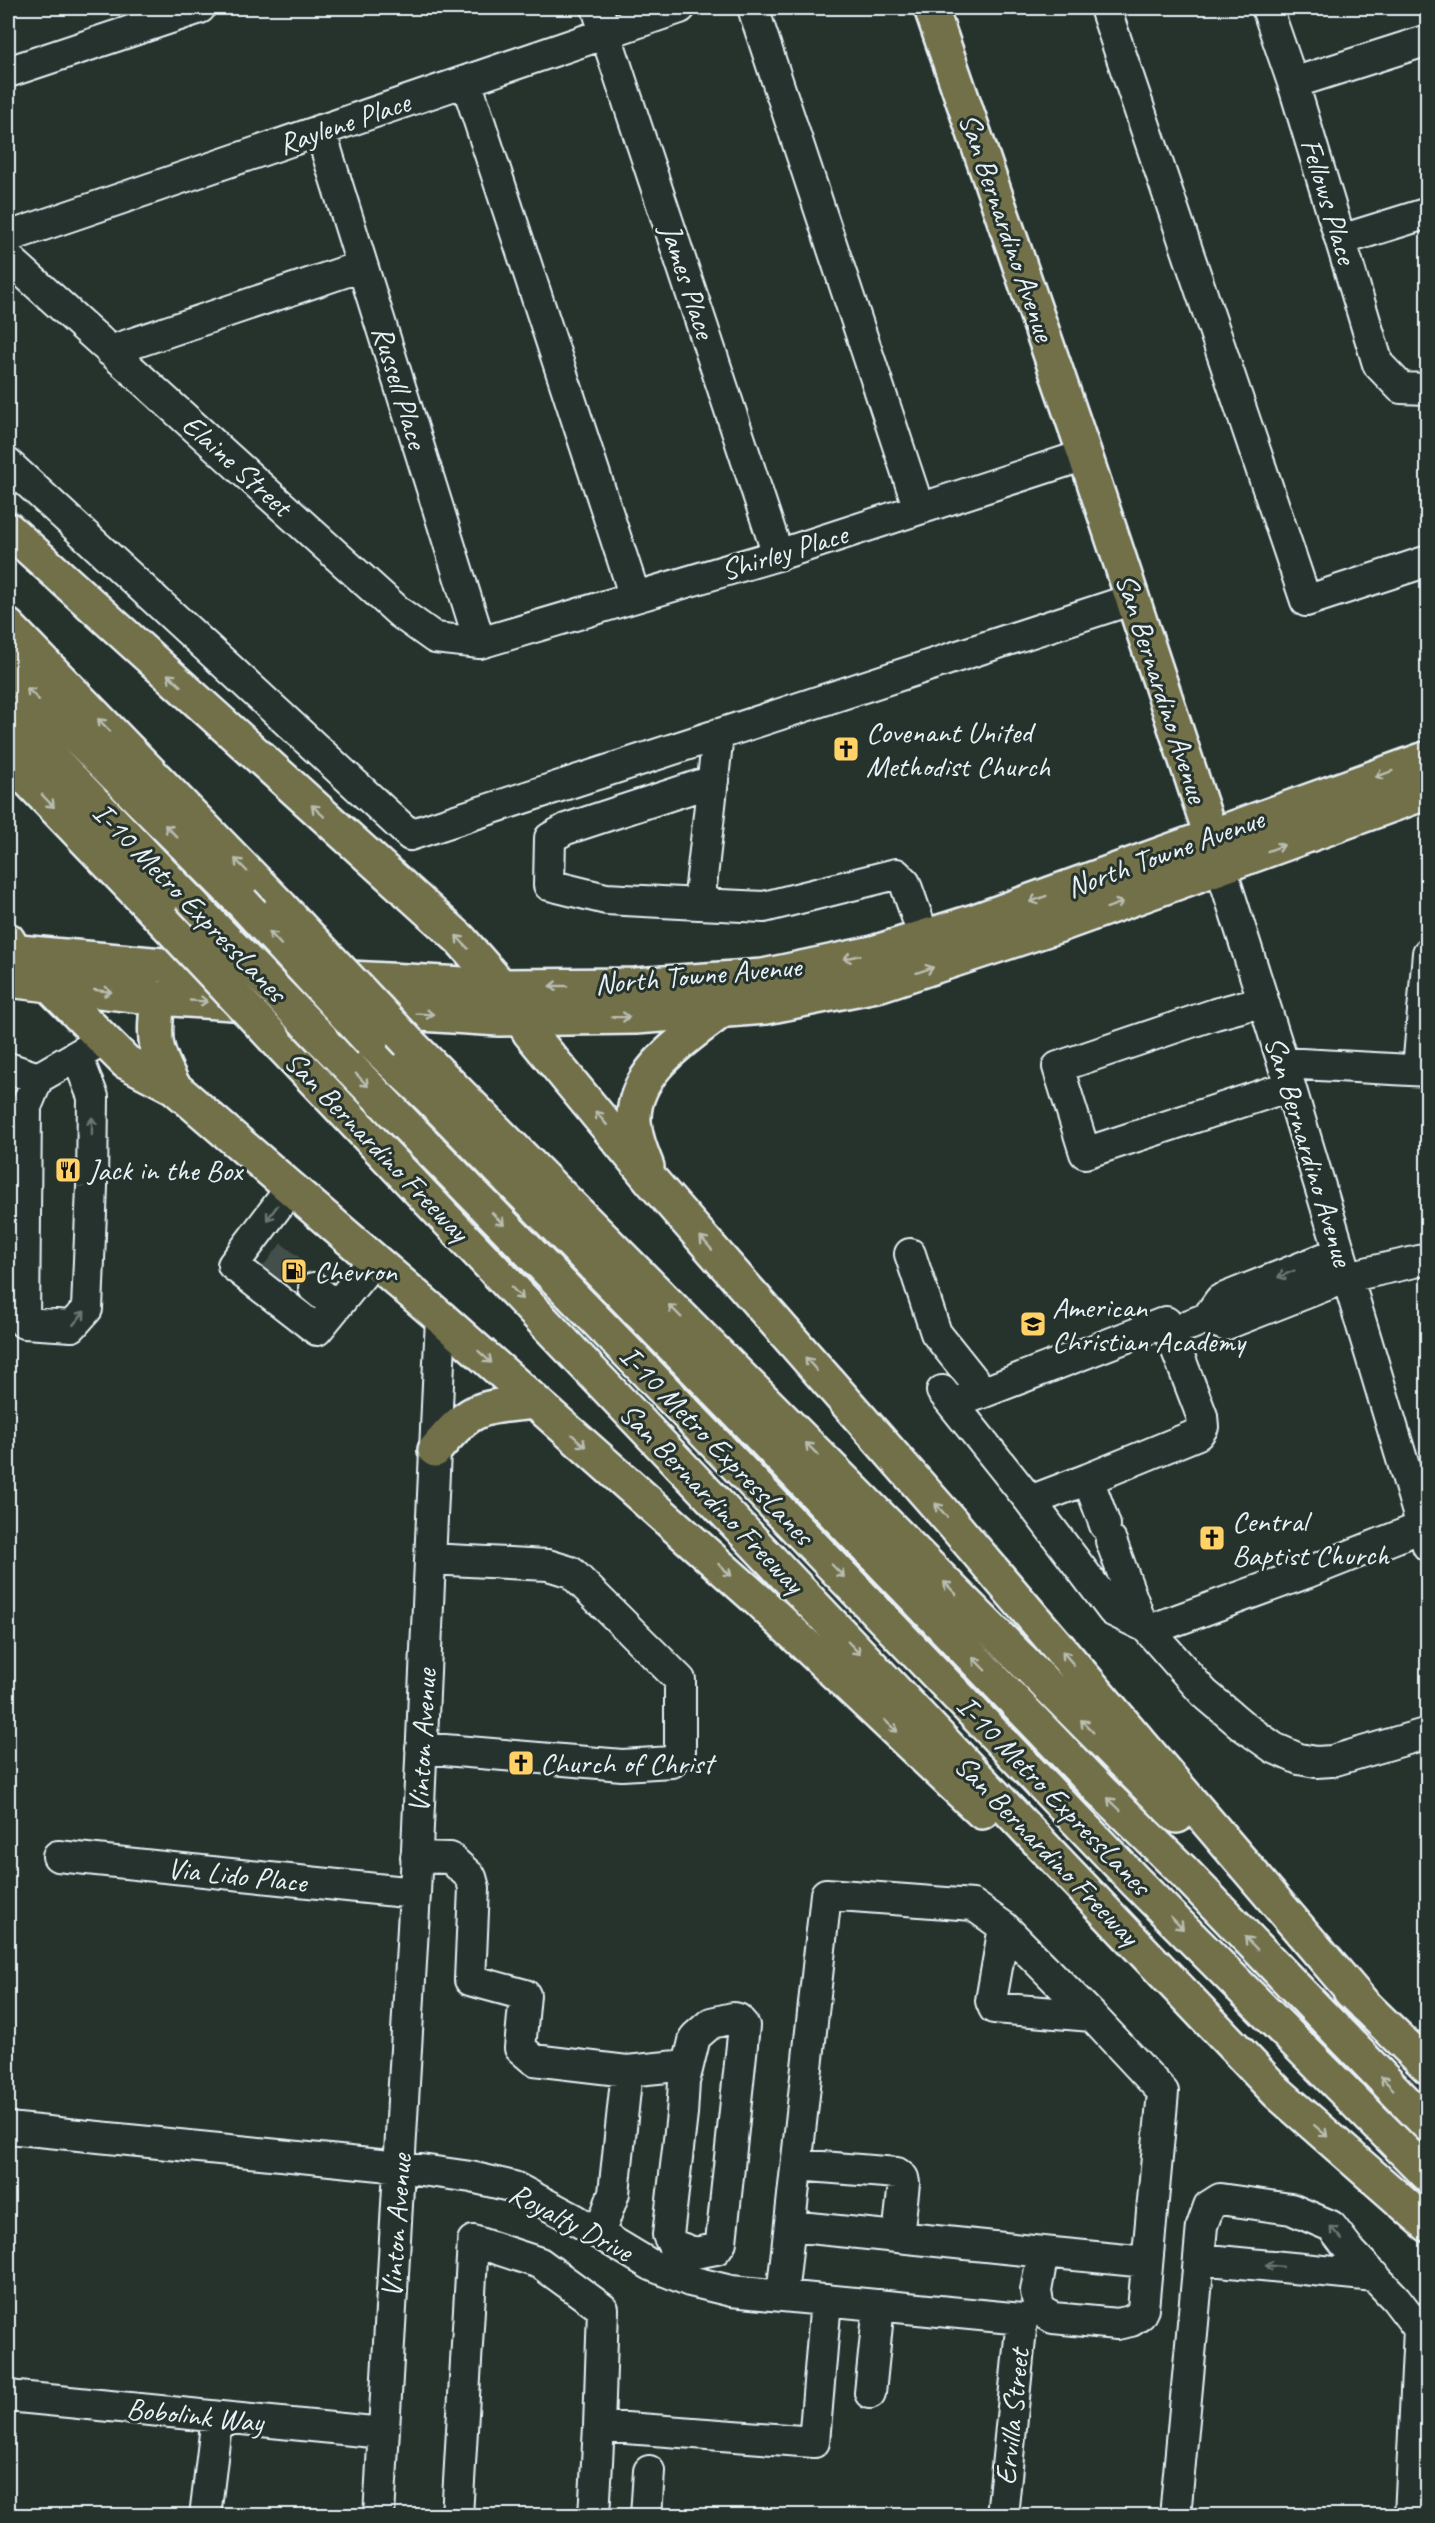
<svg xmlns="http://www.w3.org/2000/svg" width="1435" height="2523" font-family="Caveat,sans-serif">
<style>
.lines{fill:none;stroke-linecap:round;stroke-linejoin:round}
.minor-tunnel{stroke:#43504b;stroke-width:30;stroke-dasharray:30 15;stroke-linecap:butt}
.minor-casing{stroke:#e8f1f8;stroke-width:34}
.major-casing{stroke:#e8f1f8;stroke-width:38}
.highway-casing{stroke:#e8f1f8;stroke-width:38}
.minor{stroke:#26332d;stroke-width:30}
.major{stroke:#726f4a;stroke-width:33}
.highway{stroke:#726f4a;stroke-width:33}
.highway-bridge-casing{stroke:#e8f1f8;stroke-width:38;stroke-linecap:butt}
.highway-bridge{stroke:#726f4a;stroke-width:33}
.oneway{stroke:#b9bdb2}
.oneway2{stroke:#6a7674}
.labels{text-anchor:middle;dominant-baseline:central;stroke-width:6;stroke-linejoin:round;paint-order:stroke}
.street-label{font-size:30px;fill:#e8f1f8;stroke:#26332d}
.poi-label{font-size:30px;fill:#e8f1f8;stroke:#26332d;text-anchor:start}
</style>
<rect width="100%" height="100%" fill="#26332d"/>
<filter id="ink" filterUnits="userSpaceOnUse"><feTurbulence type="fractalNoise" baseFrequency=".0167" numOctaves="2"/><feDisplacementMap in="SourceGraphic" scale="12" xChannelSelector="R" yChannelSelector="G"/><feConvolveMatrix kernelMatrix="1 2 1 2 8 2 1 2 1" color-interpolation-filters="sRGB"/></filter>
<g filter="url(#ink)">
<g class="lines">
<path class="minor-tunnel" d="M272 1255 314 1288"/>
<defs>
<path id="minor" d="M597 8 778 555
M753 8 919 509
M1105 8 1306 601 1428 561
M1267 8 1293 83 1378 364 1401 388 1428 389
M8 72 200 8
M466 81 635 597
M1293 83 1428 40
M320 130 480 643
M8 237 680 8
M1341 240 1428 213
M8 258 400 613 435 638 480 643 778 555 1085 455
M110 351 362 266
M8 464 410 835 1133 599
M713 781 566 829 550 838 549 885 606 899 699 904 718 734
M1221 868 1283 1063 1428 1546
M699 904 764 907 896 874 905 883 924 937
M1263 1001 1215 1014 1058 1067 1085 1153 1290 1086
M77 1056 93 1097 92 1187 87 1309 72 1326 24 1323 26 1107 38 1078 104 1040
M1283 1063 1428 1071
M8 1068 38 1078
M1418 1070 1428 953
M291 1188 233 1265 317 1330 374 1260
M910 1254 936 1333 983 1392
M314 1288 336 1306
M1207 1318 1224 1325 1347 1277 1428 1259
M1189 1325 1207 1318 1220 1300 1340 1252
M942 1391 1030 1501 1088 1479 1105 1525
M953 1404 1166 1322 1202 1416 1203 1427 1198 1434 1088 1479
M1030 1501 1113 1611 1146 1627 1204 1693 1243 1726 1274 1748 1299 1759 1316 1762 1332 1761 1428 1733
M1111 1541 1140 1620 1146 1627 1155 1628 1306 1573 1422 1527
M421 1748 622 1765 672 1762 680 1751V1680L571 1572 548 1565 430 1559
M58 1856 415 1893
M416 1857 450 1858 471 1877 474 1888 470 1980 525 1995 520 2048 534 2060 627 2071 614 2193 599 2234
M1004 1927 1092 2016
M733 2018 738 2019 744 2026 721 2242 716 2249 695 2253 673 2245 668 2235 682 2114 684 2082 695 2037 711 2023Z
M627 2071 687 2065
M8 2128 400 2167 471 2177 514 2187 576 2220 651 2265 690 2281 731 2291 1022 2319
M797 2165 897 2173 903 2178 904 2183 898 2237
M1043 2252 1147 2262
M1199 2259 1375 2276
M782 2296 826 1894 973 1905 1004 1927 991 2001 994 2008 1092 2016 1163 2092 1143 2309 1140 2315 1131 2321 1117 2324 1053 2318 1039 2310 1036 2291 1043 2252 790 2226
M870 2393 879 2305
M8 2396 383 2433
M205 2516 217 2417
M379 2516 415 1893 441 1318
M457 2516 473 2241 540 2263 603 2309 599 2426
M594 2516 599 2426 814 2442 826 2300
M646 2516 649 2471
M1002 2516 1022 2319
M1175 2516 1202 2226 1209 2206 1220 2199 1291 2209 1331 2226 1351 2252 1396 2299 1419 2329 1410 2516"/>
<path id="major" d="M931 8 1085 455 1218 857
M8 951 163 965 180 969 501 986 635 985 763 976 873 953 975 921 1428 758
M42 978 126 1062 174 1087 441 1318
M8 980 158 998 262 1005
M158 998C153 1042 154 1048 174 1087
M358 1010 499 1019 636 1017 766 1007 881 984 1060 925 1428 792"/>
<path id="highway" d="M8 529 460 939 501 986 530 1033 651 1180 954 1525 1365 2006
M8 626 281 907
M8 668 242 902
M8 713 209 922
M8 759 163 920
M8 940 15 952
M274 1038 1277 2092 1428 2225
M321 1038 636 1361 1136 1882 1428 2175
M371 1042 429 1097 733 1408 1100 1790 1181 1869 1428 2125
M409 1043 1177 1816
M647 1167C641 1152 635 1137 634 1121 632 1071 687 1038 721 1011
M441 1318 757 1599 982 1812
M435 1450C473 1405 478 1408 535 1402
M1350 1991 1428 2067"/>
</defs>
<use href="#minor" class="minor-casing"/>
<use href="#major" class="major-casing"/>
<use href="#highway" class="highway-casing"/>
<use href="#minor" class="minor"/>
<use href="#major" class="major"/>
<use href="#highway" class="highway"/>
<defs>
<path id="highway-bridge" d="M242 902 371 1042
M281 907 409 1043
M163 920 274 1038
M209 922 321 1038"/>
</defs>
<use href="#highway-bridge" class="highway-bridge-casing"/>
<use href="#highway-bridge" class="highway-bridge"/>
</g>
<defs><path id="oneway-shaft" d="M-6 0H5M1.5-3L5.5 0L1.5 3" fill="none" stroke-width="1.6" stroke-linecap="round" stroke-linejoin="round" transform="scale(1.5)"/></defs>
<g class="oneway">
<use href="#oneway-shaft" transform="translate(174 680) rotate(-138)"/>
<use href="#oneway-shaft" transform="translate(33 694) rotate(-135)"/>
<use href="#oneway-shaft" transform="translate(104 725) rotate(-134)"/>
<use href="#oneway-shaft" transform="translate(1384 774) rotate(160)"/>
<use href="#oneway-shaft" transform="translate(48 801) rotate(46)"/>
<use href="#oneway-shaft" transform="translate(318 811) rotate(-138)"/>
<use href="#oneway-shaft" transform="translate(171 831) rotate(-135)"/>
<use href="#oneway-shaft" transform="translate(1276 848) rotate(-20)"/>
<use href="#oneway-shaft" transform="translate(241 865) rotate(-134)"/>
<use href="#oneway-shaft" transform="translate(1038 899) rotate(160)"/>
<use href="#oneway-shaft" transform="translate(1115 905) rotate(-20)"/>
<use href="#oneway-shaft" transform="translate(275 938) rotate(-132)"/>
<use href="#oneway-shaft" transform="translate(462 942) rotate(-133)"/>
<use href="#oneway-shaft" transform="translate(852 957) rotate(168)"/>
<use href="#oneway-shaft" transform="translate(925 970) rotate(-18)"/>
<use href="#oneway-shaft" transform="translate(558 986) rotate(180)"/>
<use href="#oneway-shaft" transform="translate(103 991) rotate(7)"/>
<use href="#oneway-shaft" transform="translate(199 1001) rotate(3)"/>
<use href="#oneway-shaft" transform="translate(425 1014) rotate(3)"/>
<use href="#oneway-shaft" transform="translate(621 1017) rotate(-1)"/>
<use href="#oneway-shaft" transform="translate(362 1080) rotate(46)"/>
<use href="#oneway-shaft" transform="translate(601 1118) rotate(-130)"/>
<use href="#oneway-shaft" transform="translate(498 1219) rotate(46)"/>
<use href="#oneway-shaft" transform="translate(706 1243) rotate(-131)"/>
<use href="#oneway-shaft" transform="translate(517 1293) rotate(46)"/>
<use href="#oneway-shaft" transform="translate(675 1311) rotate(-135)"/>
<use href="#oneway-shaft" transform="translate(485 1357) rotate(42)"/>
<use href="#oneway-shaft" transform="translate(811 1364) rotate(-131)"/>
<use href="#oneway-shaft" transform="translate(579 1441) rotate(42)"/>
<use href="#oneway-shaft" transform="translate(812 1449) rotate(-135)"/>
<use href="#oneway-shaft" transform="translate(941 1510) rotate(-131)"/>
<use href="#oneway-shaft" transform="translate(725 1570) rotate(42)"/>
<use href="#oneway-shaft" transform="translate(838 1571) rotate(46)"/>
<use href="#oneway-shaft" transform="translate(950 1588) rotate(-135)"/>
<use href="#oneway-shaft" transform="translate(854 1648) rotate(46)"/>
<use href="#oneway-shaft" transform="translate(1068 1658) rotate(-131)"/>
<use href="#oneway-shaft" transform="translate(979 1664) rotate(-134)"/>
<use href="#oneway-shaft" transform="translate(891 1726) rotate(43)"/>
<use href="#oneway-shaft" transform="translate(1087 1726) rotate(-135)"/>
<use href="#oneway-shaft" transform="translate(1114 1804) rotate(-136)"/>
<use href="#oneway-shaft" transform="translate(1177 1923) rotate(45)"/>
<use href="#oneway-shaft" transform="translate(1251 1943) rotate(-134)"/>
<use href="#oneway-shaft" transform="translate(1387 2083) rotate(-134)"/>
<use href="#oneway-shaft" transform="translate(1321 2131) rotate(41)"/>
</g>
<g class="oneway2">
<use href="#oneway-shaft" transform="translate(92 1126) rotate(-89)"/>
<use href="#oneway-shaft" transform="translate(272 1213) rotate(126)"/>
<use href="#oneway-shaft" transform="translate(1286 1274) rotate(158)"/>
<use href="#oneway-shaft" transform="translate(79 1318) rotate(-50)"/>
<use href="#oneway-shaft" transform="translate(1336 2233) rotate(-131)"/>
<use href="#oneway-shaft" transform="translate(1274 2266) rotate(-174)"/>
</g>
</g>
<defs>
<symbol id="church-square" viewBox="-11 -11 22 22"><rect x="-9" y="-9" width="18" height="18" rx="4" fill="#ffd166" stroke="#26332d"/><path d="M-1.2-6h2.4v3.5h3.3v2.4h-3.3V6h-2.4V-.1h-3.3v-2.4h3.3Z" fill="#111"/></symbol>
<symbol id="restaurant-square" viewBox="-11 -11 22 22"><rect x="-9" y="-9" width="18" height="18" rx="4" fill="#ffd166" stroke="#26332d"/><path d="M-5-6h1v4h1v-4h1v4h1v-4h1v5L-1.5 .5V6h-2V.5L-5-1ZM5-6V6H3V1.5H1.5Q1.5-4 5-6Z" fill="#111"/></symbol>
<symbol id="fuel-square" viewBox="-11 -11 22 22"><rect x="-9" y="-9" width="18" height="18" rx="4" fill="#ffd166" stroke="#26332d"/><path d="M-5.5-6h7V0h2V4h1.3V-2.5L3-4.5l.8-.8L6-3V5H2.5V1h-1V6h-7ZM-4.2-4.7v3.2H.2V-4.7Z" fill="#111"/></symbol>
<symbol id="school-square" viewBox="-11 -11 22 22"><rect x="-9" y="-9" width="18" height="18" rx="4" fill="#ffd166" stroke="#26332d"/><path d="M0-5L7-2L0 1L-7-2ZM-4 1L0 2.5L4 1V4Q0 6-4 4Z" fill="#111"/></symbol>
</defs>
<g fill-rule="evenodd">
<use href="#church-square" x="831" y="734" width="30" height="30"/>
<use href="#restaurant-square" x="53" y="1155" width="30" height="30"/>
<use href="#fuel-square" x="279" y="1256" width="30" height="30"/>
<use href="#school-square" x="1018" y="1309" width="30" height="30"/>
<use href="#church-square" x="1197" y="1523" width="30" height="30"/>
<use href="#church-square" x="506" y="1748" width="30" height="30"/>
</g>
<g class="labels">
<g class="street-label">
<text transform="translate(344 123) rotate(-19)">Raylene Place</text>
<text transform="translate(1329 201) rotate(73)">Fellows Place</text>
<text transform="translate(1007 227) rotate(71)">San Bernardino Avenue</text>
<text transform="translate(688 281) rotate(72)">James Place</text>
<text transform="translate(400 387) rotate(73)">Russell Place</text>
<text transform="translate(237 465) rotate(42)">Elaine Street</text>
<text transform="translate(784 552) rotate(-17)">Shirley Place</text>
<text transform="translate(1162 688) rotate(72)">San Bernardino Avenue</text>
<text transform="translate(1165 853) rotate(-20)">North Towne Avenue</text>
<text transform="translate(190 902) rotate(46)">I-10 Metro ExpressLanes</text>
<text transform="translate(698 975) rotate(-5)">North Towne Avenue</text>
<text transform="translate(377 1146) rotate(46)">San Bernardino Freeway</text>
<text transform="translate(1309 1151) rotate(73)">San Bernardino Avenue</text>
<text transform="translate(717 1445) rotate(46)">I-10 Metro ExpressLanes</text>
<text transform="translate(712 1498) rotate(46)">San Bernardino Freeway</text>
<text transform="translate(422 1741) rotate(-87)">Vinton Avenue</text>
<text transform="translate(1054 1795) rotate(46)">I-10 Metro ExpressLanes</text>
<text transform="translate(1047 1850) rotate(46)">San Bernardino Freeway</text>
<text transform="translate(237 1875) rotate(6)">Via Lido Place</text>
<text transform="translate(571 2222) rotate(28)">Royalty Drive</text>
<text transform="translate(396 2226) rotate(-86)">Vinton Avenue</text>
<text transform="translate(195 2415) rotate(6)">Bobolink Way</text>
<text transform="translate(1012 2417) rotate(-84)">Ervilla Street</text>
</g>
<g class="poi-label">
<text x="866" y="732">Covenant United<tspan x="866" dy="34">Methodist Church</tspan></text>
<text x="88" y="1170">Jack in the Box</text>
<text x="314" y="1271">Chevron</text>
<text x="1052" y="1307">American<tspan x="1052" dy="34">Christian Academy</tspan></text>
<text x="1232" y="1521">Central<tspan x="1232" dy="34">Baptist Church</tspan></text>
<text x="540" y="1763">Church of Christ</text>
</g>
</g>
<rect width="1435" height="2523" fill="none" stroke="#26332d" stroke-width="30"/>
<rect x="15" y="15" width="1405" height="2493" fill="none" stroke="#e8f1f8" stroke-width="2" filter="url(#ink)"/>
</svg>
